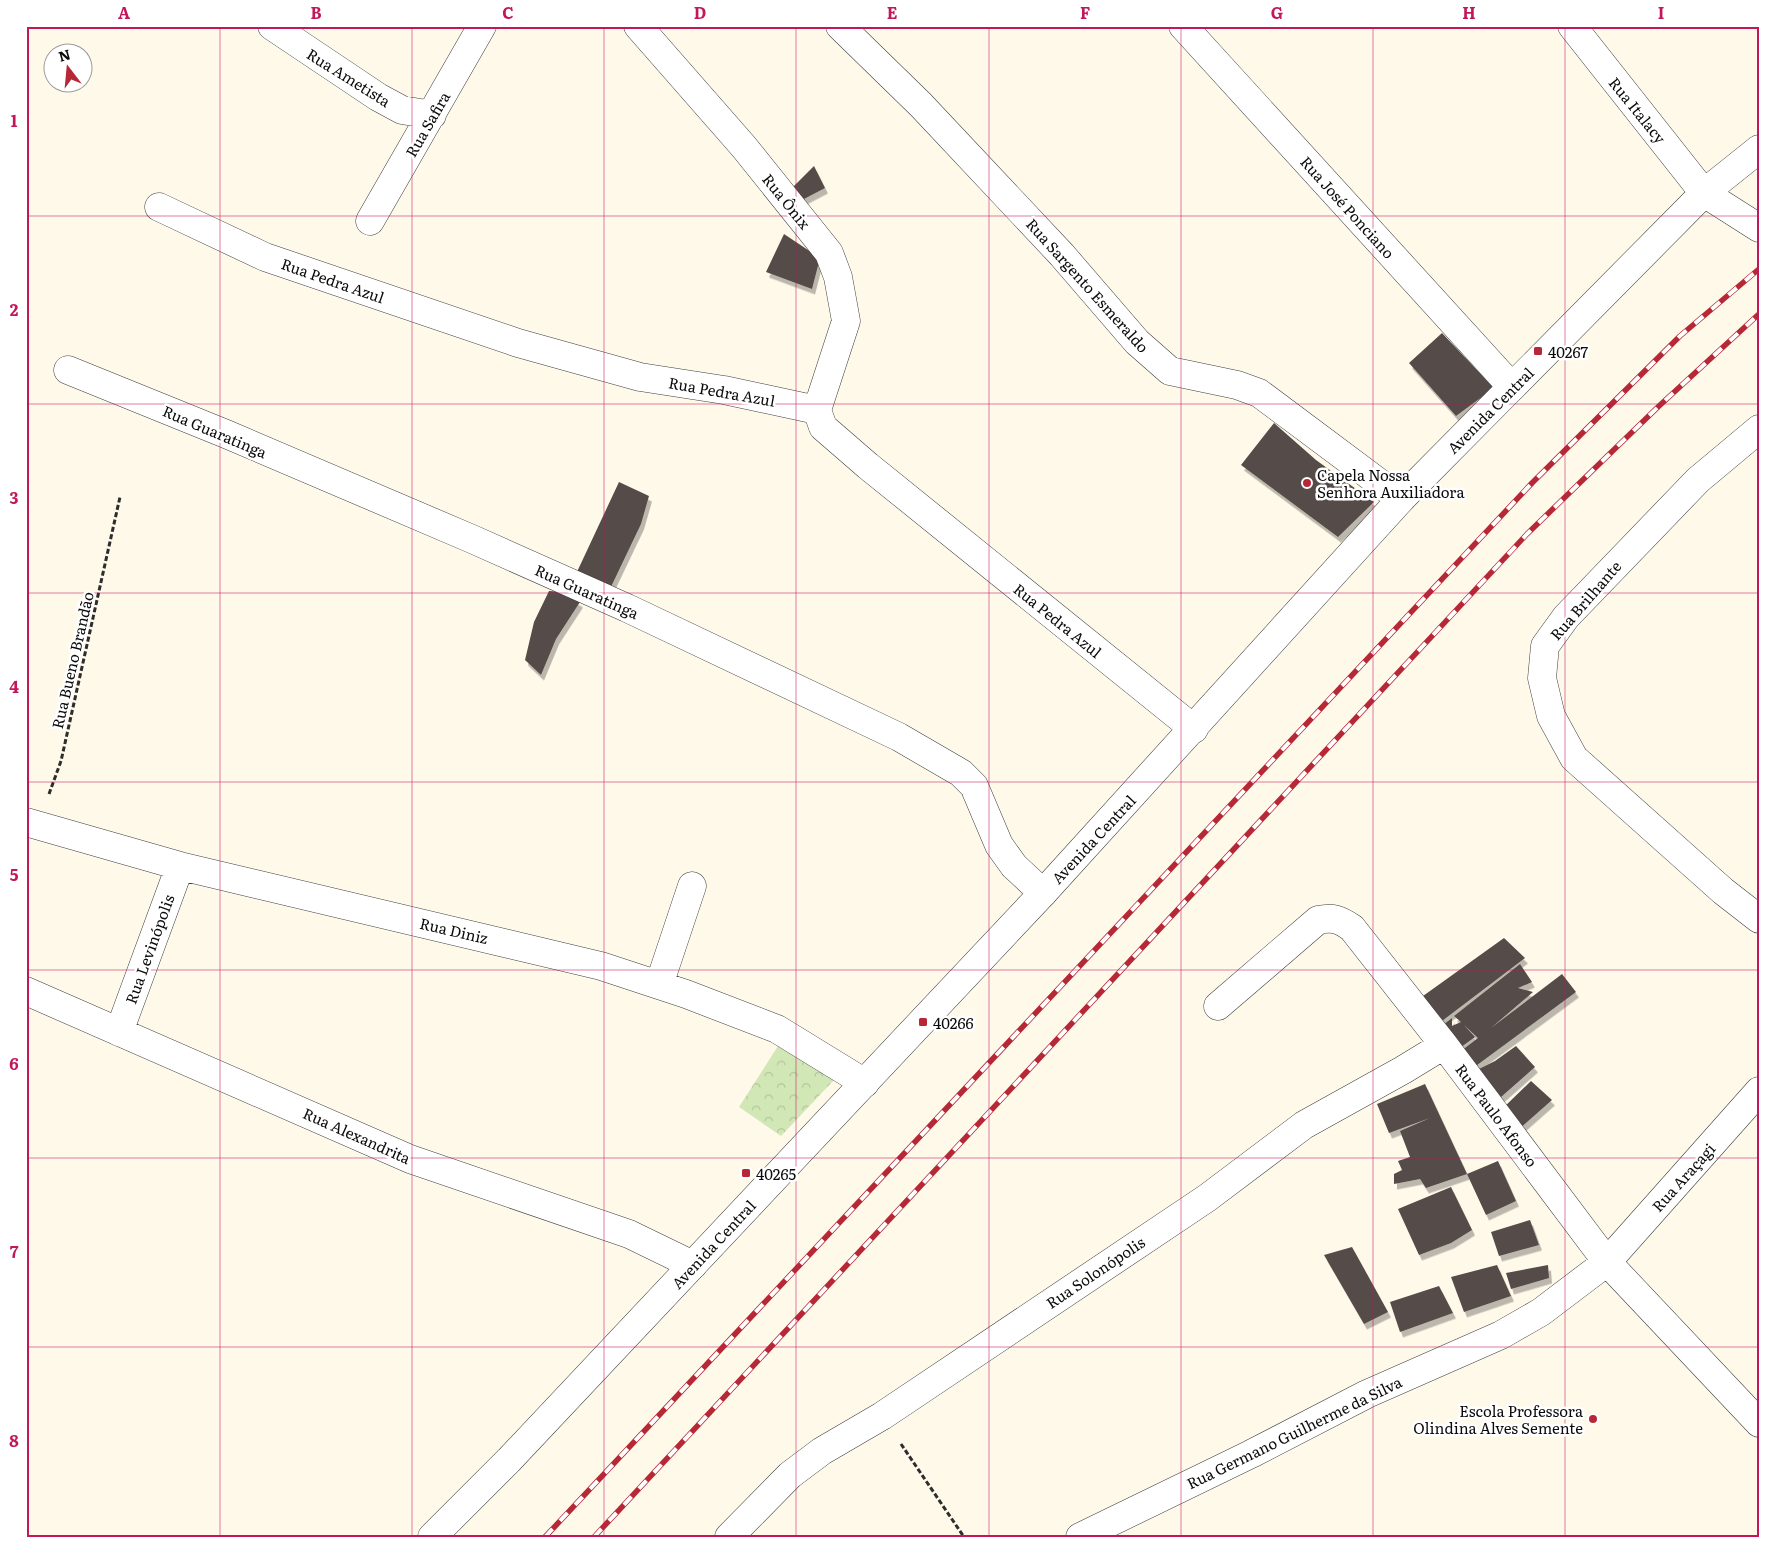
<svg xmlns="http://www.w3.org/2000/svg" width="1785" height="1563" font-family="Literata,serif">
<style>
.park{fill:url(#park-crowns)}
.building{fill:#544c48;filter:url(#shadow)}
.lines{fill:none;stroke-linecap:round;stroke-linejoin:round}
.minor-casing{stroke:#3e3e3e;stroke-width:29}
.tertiary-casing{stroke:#3e3e3e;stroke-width:29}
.path{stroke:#2d2d2d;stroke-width:3;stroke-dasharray:5 2.5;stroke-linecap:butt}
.minor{stroke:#fff;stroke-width:28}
.tertiary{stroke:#fff;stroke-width:28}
.rail-casing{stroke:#b72837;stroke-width:5.5}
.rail{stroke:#fff;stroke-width:4;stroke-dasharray:11;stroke-linecap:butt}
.grid{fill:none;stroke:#c2185b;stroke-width:1;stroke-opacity:0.55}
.poi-dot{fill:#b72837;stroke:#fff;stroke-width:2}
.labels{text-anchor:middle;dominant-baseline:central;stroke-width:5;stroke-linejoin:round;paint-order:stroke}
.street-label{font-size:15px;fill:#0b0b0b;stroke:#fff}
.poi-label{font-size:15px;fill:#0b0b0b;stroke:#fff;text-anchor:start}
.neatline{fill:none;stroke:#c2185b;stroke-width:2}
.grid-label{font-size:16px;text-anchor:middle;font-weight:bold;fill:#c2185b}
</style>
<defs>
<pattern id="park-crowns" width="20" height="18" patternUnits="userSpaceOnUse" patternTransform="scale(1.25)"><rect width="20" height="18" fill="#d2e7b6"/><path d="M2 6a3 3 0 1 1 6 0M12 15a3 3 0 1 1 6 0" fill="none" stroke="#b3c59b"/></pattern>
<filter id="shadow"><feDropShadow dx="3" dy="5.5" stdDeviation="0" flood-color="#0004"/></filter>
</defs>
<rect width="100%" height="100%" fill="#fff9ea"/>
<path class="park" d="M778 1046 834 1080 781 1136 739 1107Z"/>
<path class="building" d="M814 166 825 188 804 199 792 188Z
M784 234 820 258 812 289 766 272Z
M1442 333 1494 388 1456 416 1409 363Z
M1274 423 1316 460 1374 502 1338 537 1241 465Z
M619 482 649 496 641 524 609 591 576 574Z
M549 591 563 592 580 602 556 639 541 675 525 660 534 622Z
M1504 938 1525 958 1442 1021 1423 996Z
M1520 964 1532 982 1518 988 1533 992 1491 1028 1562 974 1576 992 1469 1071 1457 1054 1478 1038 1464 1025 1475 1037 1457 1050 1443 1025 1452 1018V1026L1461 1022 1454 1016Z
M1516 1046 1535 1067 1501 1097 1479 1069 1495 1061Z
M1531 1081 1552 1100 1518 1130 1500 1111Z
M1425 1084 1467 1174 1426 1188 1420 1179 1394 1184V1174L1402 1170 1398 1161 1410 1157 1400 1131 1430 1118 1389 1133 1377 1104Z
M1498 1161 1516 1201 1486 1215 1467 1174Z
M1451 1187 1472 1230 1451 1243 1419 1255 1398 1209Z
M1530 1220 1539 1245 1499 1256 1491 1232Z
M1352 1247 1388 1312 1364 1324 1324 1255Z
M1497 1265 1511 1296 1464 1312 1451 1277Z
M1548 1265 1549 1278 1511 1289 1506 1273Z
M1439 1286 1453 1313 1400 1332 1390 1302Z"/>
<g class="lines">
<defs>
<path id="minor" d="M272 26 378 97 402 110 432 115
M638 26 744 147 829 253 838 277 846 321 817 410
M840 26 921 105 1062 255 1137 342 1170 371 1237 385 1259 393 1401 499
M1183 26 1512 387
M1759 149 1704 193 1759 228
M159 207 265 257 518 343 640 377 724 390 817 410
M370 221 482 26
M68 370 226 434 472 539 627 608 899 737 961 773 974 786 999 845 1014 866 1043 893
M817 410 823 427 868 466 1194 729
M1759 429 1698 480 1566 617 1545 646 1542 678 1551 716 1574 758 1723 891 1759 919
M26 822 180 866 601 966 686 994 777 1029 865 1083
M659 985 692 886
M26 991 410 1159 629 1234 693 1265
M1218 1006 1318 920C1333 917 1339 919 1352 928L1444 1045 1607 1262 1759 1423
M119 1032 180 866
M729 1537 790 1475 822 1451 882 1416 1207 1198 1304 1125 1403 1070 1444 1045
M1080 1537 1251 1454 1367 1394 1501 1335 1541 1312 1607 1262 1759 1091"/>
<path id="tertiary" d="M432 1537 509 1460 1043 893 1401 499 1704 193 1572 26"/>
</defs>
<use href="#minor" class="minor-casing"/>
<use href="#tertiary" class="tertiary-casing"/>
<path class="path" d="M49 794 61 761 120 497
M901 1444 964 1537"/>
<use href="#minor" class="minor"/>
<use href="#tertiary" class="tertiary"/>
<defs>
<path id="rail" d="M545 1537 1532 483 1680 336 1759 269
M594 1537 1527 534 1659 406 1759 314"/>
</defs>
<use href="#rail" class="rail-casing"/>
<use href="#rail" class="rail"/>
</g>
<path class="grid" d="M220 26V1537M412 26V1537M604 26V1537M796 26V1537M989 26V1537M1181 26V1537M1373 26V1537M1565 26V1537M26 216H1759M26 404H1759M26 593H1759M26 782H1759M26 970H1759M26 1158H1759M26 1347H1759"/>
<g class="poi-dot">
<rect x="1533" y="346" width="10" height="10" rx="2.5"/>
<circle cx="1307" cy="483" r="5"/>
<rect x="918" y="1017" width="10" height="10" rx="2.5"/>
<rect x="741" y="1168" width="10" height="10" rx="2.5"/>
<circle cx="1593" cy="1419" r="5"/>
</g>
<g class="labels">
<g class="street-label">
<text transform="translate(349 77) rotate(32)">Rua Ametista</text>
<text transform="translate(1638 110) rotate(51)">Rua Italacy</text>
<text transform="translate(427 124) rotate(-60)">Rua Safira</text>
<text transform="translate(787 201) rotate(51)">Rua Ônix</text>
<text transform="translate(1348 207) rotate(48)">Rua José Ponciano</text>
<text transform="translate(333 280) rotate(19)">Rua Pedra Azul</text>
<text transform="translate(1088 285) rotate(48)">Rua Sargento Esmeraldo</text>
<text transform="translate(722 391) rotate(10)">Rua Pedra Azul</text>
<text transform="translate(1490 410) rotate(-45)">Avenida Central</text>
<text transform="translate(215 431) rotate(23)">Rua Guaratinga</text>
<text transform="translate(587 591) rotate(24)">Rua Guaratinga</text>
<text transform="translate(1585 600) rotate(-49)">Rua Brilhante</text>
<text transform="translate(1058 620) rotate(39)">Rua Pedra Azul</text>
<text transform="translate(72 660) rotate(-77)">Rua Bueno Brandão</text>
<text transform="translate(1093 839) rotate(-47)">Avenida Central</text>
<text transform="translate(454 930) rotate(13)">Rua Diniz</text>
<text transform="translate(149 949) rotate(-70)">Rua Levinópolis</text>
<text transform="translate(1497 1115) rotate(53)">Rua Paulo Afonso</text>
<text transform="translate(357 1135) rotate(24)">Rua Alexandrita</text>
<text transform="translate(1683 1177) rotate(-48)">Rua Araçagi</text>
<text transform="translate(713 1244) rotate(-47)">Avenida Central</text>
<text transform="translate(1095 1272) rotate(-34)">Rua Solonópolis</text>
<text transform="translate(1294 1432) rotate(-26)">Rua Germano Guilherme da Silva</text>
</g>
<g class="poi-label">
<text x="1548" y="351">40267</text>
<text x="1317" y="474">Capela Nossa<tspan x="1317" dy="17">Senhora Auxiliadora</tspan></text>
<text x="933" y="1022">40266</text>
<text x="756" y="1173">40265</text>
<text x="1583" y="1410" text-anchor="end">Escola Professora<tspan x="1583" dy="17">Olindina Alves Semente</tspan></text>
</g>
</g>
<rect width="1785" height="1563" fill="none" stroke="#ffffff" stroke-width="55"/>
<g transform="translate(68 68) rotate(344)"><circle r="24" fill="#ffffff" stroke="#9d9d9d"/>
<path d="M0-4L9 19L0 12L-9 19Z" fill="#b72837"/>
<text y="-8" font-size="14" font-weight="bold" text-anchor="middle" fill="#0b0b0b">N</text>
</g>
<rect x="28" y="28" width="1730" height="1508" class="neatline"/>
<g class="grid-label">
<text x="124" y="19">A</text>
<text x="316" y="19">B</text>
<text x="508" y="19">C</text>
<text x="700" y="19">D</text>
<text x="892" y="19">E</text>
<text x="1085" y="19">F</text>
<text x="1277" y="19">G</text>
<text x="1469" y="19">H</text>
<text x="1661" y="19">I</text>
<text x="14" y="127">1</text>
<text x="14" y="316">2</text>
<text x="14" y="504">3</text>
<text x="14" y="693">4</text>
<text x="14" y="881">5</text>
<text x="14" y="1070">6</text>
<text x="14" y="1258">7</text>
<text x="14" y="1447">8</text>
</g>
</svg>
